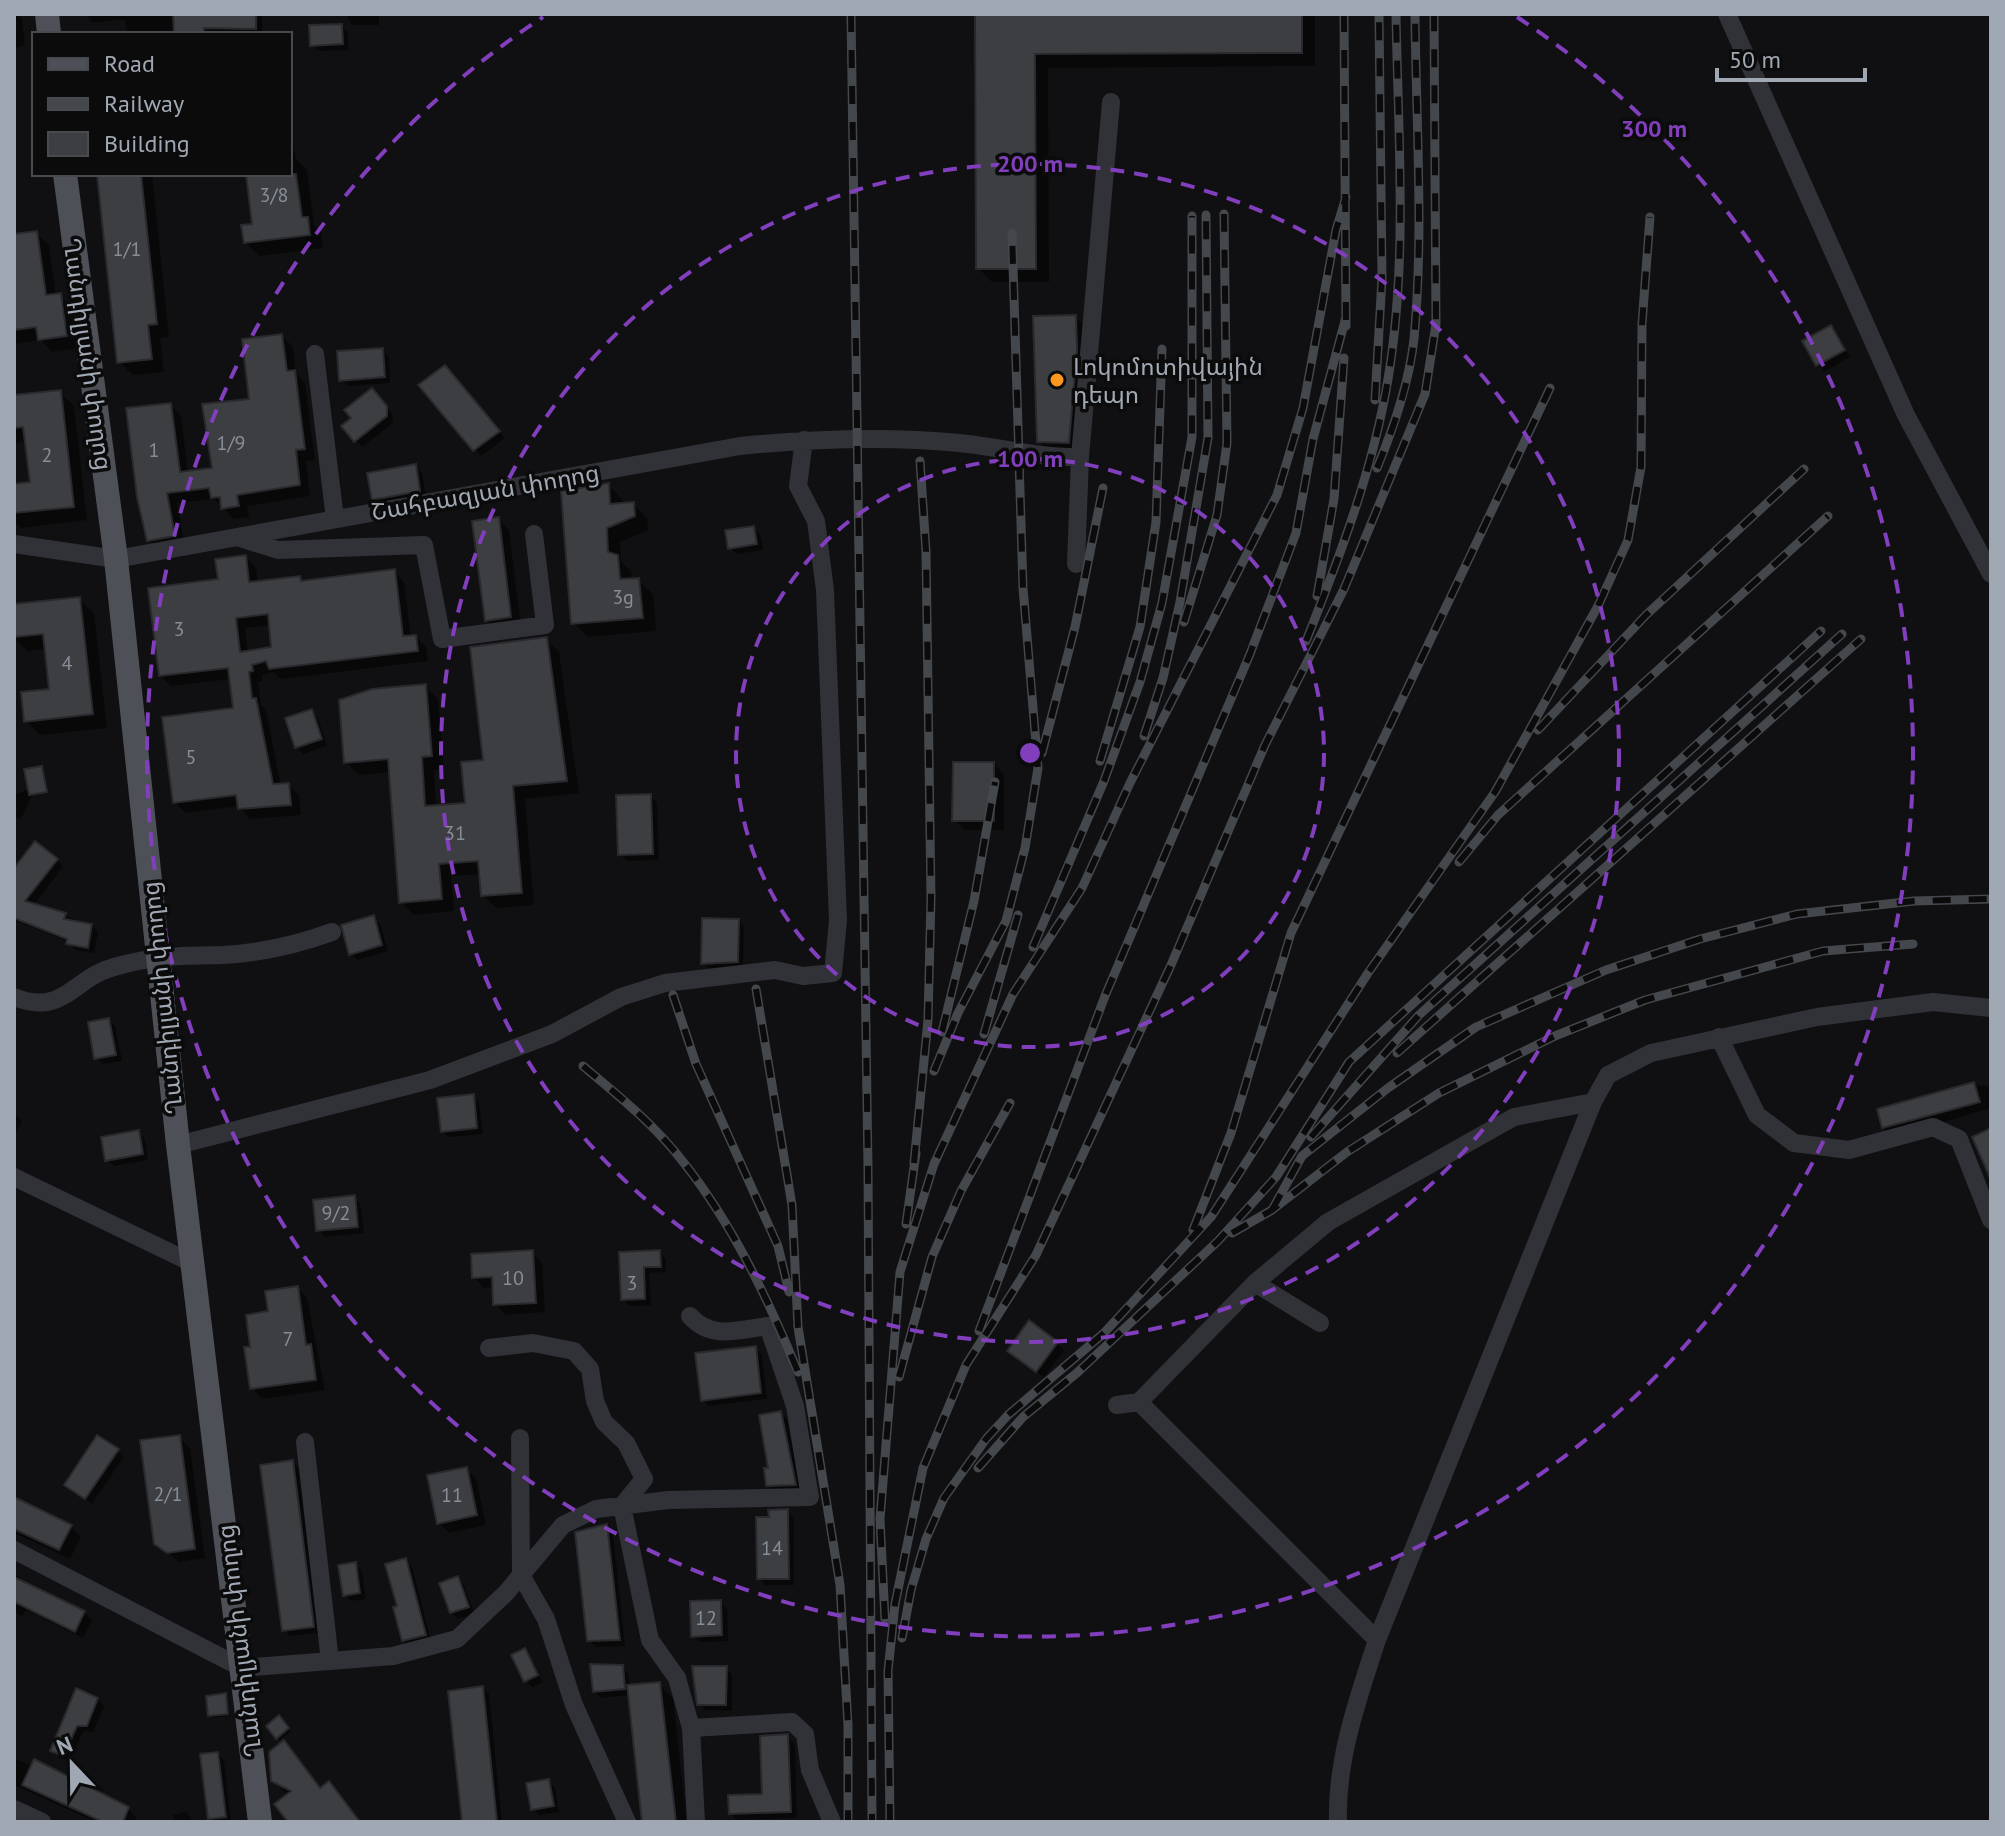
<svg xmlns="http://www.w3.org/2000/svg" width="2005" height="1836" font-family="'PT Sans','Noto Sans Armenian',sans-serif">
<style>
.shadow{fill:#0007;fill-rule:evenodd}
.building{fill:#3c3e42;stroke:#2a2a2e;stroke-width:2;fill-rule:evenodd}
.lines{fill:none;stroke-linecap:round;stroke-linejoin:round}
.minor{stroke:#313237;stroke-width:18}
.major{stroke:#4d5056;stroke-width:24}
.rail-casing{stroke:#44474c;stroke-width:9}
.rail{stroke:#0b0b0c;stroke-width:6;stroke-dasharray:18;stroke-linecap:butt}
.ring{fill:none;stroke:#813fbd;stroke-width:4;stroke-dasharray:14 10}
.poi-dot{fill:#fb971e;stroke:#0b0b0c;stroke-width:3}
.labels{text-anchor:middle;dominant-baseline:central;stroke-width:7;stroke-linejoin:round;paint-order:stroke}
.number-label{font-size:20px;fill:#878e97}
.street-label{font-size:24px;fill:#a0a8b3;stroke:#0b0b0c}
.poi-label{font-size:24px;fill:#a0a8b3;stroke:#0b0b0c;text-anchor:start}
.centre{fill:#813fbd;stroke:#0b0b0c;stroke-width:4}
.ring-label{font-size:24px;text-anchor:middle;font-weight:bold;fill:#813fbd;stroke:#0b0b0c;stroke-width:7;stroke-linejoin:round;paint-order:stroke}
</style>
<rect width="100%" height="100%" fill="#101012"/>
<path class="shadow" d="M14 14 22 18 25 46 14 48Z
M86 14H262V34H177L176 30 132 34 126 29 125 19 93 23Z
M346 14H379V25H352Z
M977 14H1315V66L1048 68 1049 282H992L978 268Z
M341 26 348 32 349 50 319 51 312 45Z
M290 125 296 159 307 170 314 225 321 233 323 248 260 256 245 242 254 225 248 174H290Z
M97 174H152L169 337 160 338 164 372 133 375 119 362Z
M36 233 49 245 56 296 60 295 73 308 79 348 52 352 41 340 14 344V236Z
M1075 317 1090 331 1083 457 1053 456 1039 441Z
M1831 328 1850 357 1824 372 1805 342Z
M282 336 293 347 296 373 305 383 315 460 306 461 310 496 247 506 249 517 234 519 214 499 177 503 185 547 160 551 149 540 170 405 181 416 188 473 214 470Z
M382 350 389 357 390 383 348 386 341 380Z
M451 374 505 438 481 456 475 449Z
M60 392 74 406 87 520 21 528 14 521V486L32 484 27 441 14 443V397Z
M379 397 392 414 393 423 362 447 344 426Z
M415 467 422 473 426 497 380 505 373 499Z
M608 485 622 499 623 505 633 504 647 518 648 530 620 542 621 561 631 571 632 580H638L653 594 656 631 588 637 573 623Z
M498 519 509 530 521 627 497 631 487 620Z
M754 528 760 535 763 550 737 554 730 548Z
M245 557 256 568 258 583 299 578 304 582 394 571 404 582 411 637H416L426 647 428 661 281 679 274 672 262 675 263 681 258 682 261 705 266 710 281 786 289 785 299 796 301 815 250 819 239 806 185 813 175 802 236 710 231 679 171 686 161 676 220 581ZM271 625 274 649 248 653 245 628Z
M79 599 94 613 107 728 40 735 26 721 51 691 46 649 27 651 14 638V606Z
M546 639 559 652 579 793 525 799 534 905 496 908 483 895 481 874 451 876 454 911 414 915 401 902 391 772 359 775 346 762 425 686 438 699 444 769 434 770 436 808 467 805Z
M311 712 318 718 327 746 303 754 297 747Z
M994 764 1004 774V830H965L954 820Z
M26 790 32 796 21 819 14 817V795Z
M651 796 657 803 659 860 627 861 620 854Z
M57 860 63 867 33 906 91 925 98 932 94 953 75 950 69 942 14 920V874Z
M373 918 380 924 388 951 357 960 351 954Z
M738 920 744 927 743 968 710 969 703 963Z
M109 1020 115 1026 122 1061 103 1064 96 1058Z
M1969 1085 1991 1086V1108L1894 1137 1884 1127Z
M473 1096 479 1103 483 1134 449 1137 442 1131Z
M14 1114 22 1121 14 1137Z
M138 1132 145 1139 148 1160 114 1166 107 1160Z
M354 1197 360 1204 364 1233 325 1237 318 1230Z
M532 1252 542 1263 545 1312 506 1315 495 1304 494 1287 484 1288 474 1277Z
M659 1252 666 1259V1272L649 1273 651 1305 629 1306 623 1299 621 1254Z
M297 1288 307 1298 325 1390 262 1399 252 1388 253 1348 270 1313Z
M1057 1343 1064 1350 1044 1377 1016 1357Z
M755 1348 762 1355 767 1399 709 1406 703 1400Z
M780 1413 787 1419 801 1491 774 1492 768 1485Z
M179 1437 190 1448 205 1558 179 1562 156 1543Z
M117 1451 124 1457 92 1504 67 1485Z
M293 1462 299 1469 320 1633 290 1636 284 1630Z
M466 1469 476 1479 486 1525 449 1533 439 1523Z
M14 1500 70 1526 81 1537 70 1559 14 1533Z
M787 1512 794 1518V1585H765L759 1578 771 1519Z
M606 1526 613 1533 625 1646 596 1647 589 1640Z
M405 1560 412 1567 431 1641 410 1647 404 1640 400 1607Z
M355 1564 362 1571 366 1599 351 1601 345 1595Z
M14 1573 38 1591 84 1612 92 1620 83 1638 26 1610 22 1616 14 1612Z
M457 1578 464 1585 474 1613 458 1619 451 1612Z
M720 1602 727 1608 728 1641 700 1642 693 1636Z
M525 1650 543 1682 532 1687 526 1681Z
M622 1667 628 1673 630 1687 659 1684 673 1698 687 1822H645L630 1695 601 1698 594 1691Z
M726 1668 732 1675V1711L706 1710 699 1704Z
M482 1688 489 1694 502 1822H464Z
M225 1695 230 1716 213 1718 210 1715Z
M97 1699 104 1706 93 1732 83 1731 70 1761 59 1757 53 1750Z
M279 1718 291 1731 280 1740 269 1727Z
M762 1738H788L795 1744 797 1818 737 1820 731 1813 764 1796Z
M284 1743 322 1789 329 1783 361 1822H284L288 1796 273 1780Z
M218 1754 224 1760 231 1822H214L210 1818Z
M14 1758 128 1809 137 1818 135 1822H96L14 1785Z
M549 1781 555 1788 559 1812 539 1815 533 1809Z
M186 1812 193 1822H175L173 1815Z"/>
<path class="building" d="M173 14H256V29L204 28V33L174 34Z
M975 14H1302V53L1035 54 1036 269H976Z
M342 24 343 44 310 46 309 25Z
M97 174H141L157 324 148 325 152 359 117 363Z
M246 174H296L302 217H308L310 235 244 243 241 225 252 224Z
M37 231 46 295 61 293 67 336 38 340 36 327 14 330V234Z
M1076 315 1077 349 1069 443 1037 442 1033 316Z
M1831 325 1845 350 1816 366 1802 341Z
M282 334 287 371 295 370 305 449 296 450 300 485 237 495 239 506 221 509 220 497 211 498 209 488 167 493 175 536 147 541 137 497 126 408 171 403 180 472 212 468 202 404 249 399 242 339Z
M383 348 385 377 339 381 337 351Z
M445 365 500 431 473 451 418 385Z
M372 388 387 406V416L354 442 341 426 351 418 344 410Z
M61 390 74 507 14 513V484L30 482 23 427 14 428V395Z
M416 464 420 491 372 500 367 473Z
M609 483 610 504 634 502 635 516 607 528 608 552 618 555 620 579 639 578 643 618 571 624 561 491Z
M499 517 511 617 485 621 472 521Z
M754 526 757 544 728 549 725 530Z
M246 555 249 582 300 576 301 581 395 569 403 636 416 635 418 651 269 669 266 661 252 665 253 671 249 672 252 698H256L273 784 289 783 291 805 238 809 236 795 173 803 162 717 233 708 228 668 159 676 148 588 218 579 215 559ZM268 614 271 647 240 652 236 618Z
M80 597 93 714 24 722 21 692 49 689 43 634 14 637V604Z
M547 637 567 781 513 786 522 893 481 896 478 861 439 864 442 899 399 903 388 759 344 763 339 700 372 689 426 684 432 756 422 757 425 806 465 803 461 762 483 760 470 647Z
M312 709 322 739 295 748 285 718Z
M953 762H994V821H952Z
M42 766 47 792 29 795 24 769Z
M651 794 653 854 618 855 616 795Z
M35 841 58 859 25 901 66 913 64 919 92 924 88 948 66 944 67 939 14 918V868Z
M374 915 382 945 349 955 341 925Z
M702 918 739 919 738 962 701 964Z
M109 1018 116 1055 94 1059 88 1022Z
M1974 1082 1980 1102 1882 1128 1877 1109Z
M474 1094 477 1128 441 1132 437 1098Z
M1991 1128V1180L1972 1137Z
M139 1130 143 1154 105 1161 101 1137Z
M355 1195 358 1227 316 1231 313 1200Z
M533 1250 536 1303 493 1305 492 1277 472 1278 471 1254Z
M660 1250 661 1267H644L645 1299 621 1300 619 1252Z
M298 1286 306 1345 311 1344 316 1380 250 1389 244 1347H250L246 1315 268 1311 265 1291Z
M1029 1320 1058 1342 1036 1372 1007 1351Z
M756 1346 761 1393 701 1401 695 1353Z
M781 1411 796 1485 766 1486 764 1468H768L759 1415Z
M97 1435 119 1449 85 1499 64 1485Z
M180 1435 195 1549 167 1553 154 1544 140 1440Z
M293 1460 314 1627 282 1631 260 1465Z
M467 1467 477 1515 437 1524 427 1475Z
M14 1497 72 1525 59 1550 14 1529Z
M788 1509 789 1579H757L756 1517H769L768 1510Z
M607 1524 620 1640 587 1641 575 1532Z
M406 1558 426 1635 402 1641 393 1607 397 1606 385 1564Z
M356 1562 360 1593 343 1596 338 1565Z
M458 1576 469 1607 450 1613 439 1583Z
M14 1577 85 1611 75 1632 14 1602Z
M721 1600 722 1635 691 1637 690 1601Z
M525 1648 538 1675 524 1682 511 1655Z
M590 1664 623 1665 625 1689 593 1692Z
M692 1666H727L726 1705H697Z
M660 1682 676 1822H642L627 1685Z
M483 1686 497 1822H462L448 1691Z
M76 1688 98 1698 87 1726H77L64 1756 50 1751Z
M226 1693 228 1714 208 1716 206 1696Z
M279 1715 289 1728 276 1739 266 1726Z
M788 1734 791 1812 729 1814 728 1795 762 1794 760 1736Z
M284 1740 320 1788 329 1781 360 1822H288L274 1804 291 1791 271 1781 269 1752Z
M218 1752 226 1817 208 1819 200 1754Z
M34 1759 129 1807 123 1822H103L22 1785Z
M549 1779 554 1806 531 1810 526 1783Z"/>
<g class="lines">
<path class="minor" d="M1727 14 1906 415 1991 574
M315 354 335 519
M240 538 278 550 424 545 442 639 545 625 534 534
M14 544 116 559 740 446C810 439 889 436 959 443 1000 447 1039 458 1080 457
M1076 564 1080 457 1111 102
M14 997C64 1017 73 978 114 967 157 955 180 956 223 955 259 953 299 944 332 932
M1719 1037 1757 1115 1794 1143 1849 1150 1933 1127 1959 1139 1991 1220
M178 1145 430 1080 552 1034 621 997 665 983 775 970 803 976 833 973 838 920 825 590 816 521 798 486 804 440
M14 1177 192 1263
M1255 1283 1320 1323
M489 1348 533 1343 574 1351 590 1369 595 1401 604 1422 626 1443 644 1479 622 1506 650 1640 677 1678 691 1728 792 1722 805 1734 810 1770 832 1822
M1139 1402 1255 1283 1328 1222 1514 1117 1593 1102
M1117 1405 1139 1402 1377 1640
M520 1438 521 1575 546 1619 574 1705 627 1822
M305 1442 330 1661
M14 1550 242 1668 393 1656 457 1639 506 1593 563 1525 596 1509 668 1500 810 1497 795 1406 768 1326C739 1330 711 1340 690 1316
M691 1728 696 1822
M14 1809 42 1822
M1338 1822C1336 1760 1358 1698 1377 1640L1593 1102 1608 1075 1651 1053 1817 1017 1933 1002 1991 1008"/>
<path class="major" d="M47 14 49 34
M65 174 116 559 178 1145 260 1822"/>
<defs>
<path id="rail" d="M851 14 868 1168 872 1822
M1344 14 1346 326
M1375 400 1382 278 1379 14
M1377 468C1394 427 1409 384 1414 339 1424 232 1416 122 1415 14
M1317 596 1334 499 1344 358
M1184 622 1217 515 1227 443 1224 214
M1306 641C1340 556 1373 470 1388 379 1408 260 1398 135 1396 14
M1538 730 1646 615 1804 469
M1144 736 1163 678 1180 602 1208 438 1206 215
M1042 753 1075 627 1103 488
M1100 761 1140 627 1156 522 1162 349
M1459 862 1498 815 1828 516
M1033 947 1104 781 1140 682 1162 603 1192 437V216
M756 989 792 1205 798 1327 840 1585 848 1725V1822
M673 995 696 1064 778 1246 789 1292
M942 1032 974 901 995 782
M984 1034 1018 915
M1397 1053 1861 639
M583 1066C619 1096 655 1125 684 1163 733 1225 768 1299 798 1372
M934 1071 958 1013 1006 921 1025 848 1038 768 1023 588 1012 233
M1311 1137 1419 1015 1842 634
M914 1163 928 1020 931 898 926 551 920 461
M1272 1210 1302 1156 1388 1088 1476 1027 1606 970 1700 939 1797 914 1914 901 1991 899
M906 1224 916 1153
M1193 1230 1231 1133 1291 933 1550 388
M1232 1233 1272 1210 1347 1152 1439 1093 1555 1036 1645 1000 1823 951 1913 944
M979 1331 1105 996 1250 654 1296 533 1313 439 1346 317
M899 1377 932 1257 961 1191 1010 1103
M978 1468 1023 1417 1078 1372 1218 1241 1276 1177 1349 1062 1821 631
M885 1619 880 1519 900 1272 934 1164 1013 994 1082 888 1130 783 1277 495 1303 408 1336 230 1346 197
M902 1638 911 1590 926 1539 944 1498 986 1439 1008 1415 1104 1333 1211 1217 1368 973 1495 792 1598 606 1628 540 1641 467 1642 324 1650 217
M890 1822 888 1671 895 1604 923 1468 966 1365 1036 1255 1171 965 1265 745 1344 589 1425 394 1436 324 1434 14"/>
</defs>
<use href="#rail" class="rail-casing"/>
<use href="#rail" class="rail"/>
</g>
<g class="ring">
<circle cx="1030" cy="753" r="294"/>
<circle cx="1030" cy="753" r="589"/>
<path d="M1517 17A883 883 0 1 1 543 17"/>
</g>
<circle class="poi-dot" cx="1057" cy="380" r="8"/>
<g class="labels">
<g class="number-label">
<text x="274" y="195">3/8</text>
<text x="127" y="249">1/1</text>
<text x="231" y="443">1/9</text>
<text x="154" y="450">1</text>
<text x="47" y="455">2</text>
<text x="623" y="597">3g</text>
<text x="179" y="629">3</text>
<text x="67" y="663">4</text>
<text x="191" y="757">5</text>
<text x="455" y="833">31</text>
<text x="336" y="1213">9/2</text>
<text x="513" y="1278">10</text>
<text x="632" y="1283">3</text>
<text x="288" y="1339">7</text>
<text x="168" y="1494">2/1</text>
<text x="452" y="1495">11</text>
<text x="772" y="1548">14</text>
<text x="706" y="1618">12</text>
</g>
<g class="street-label">
<text transform="translate(88 354) rotate(82)">Ղանդիլյանի փողոց</text>
<text transform="translate(485 492) rotate(-10)">Շահբազյան փողոց</text>
<text transform="translate(162 998) rotate(-96)">Ղանդիլյանի փողոց</text>
<text transform="translate(239 1641) rotate(-97)">Ղանդիլյանի փողոց</text>
</g>
<g class="poi-label">
<text x="1073" y="366">Լոկոմոտիվային<tspan x="1073" dy="28">դեպո</tspan></text>
</g>
</g>
<circle cx="1030" cy="753" r="12" class="centre"/>
<g class="ring-label">
<text x="1654" y="137">300 m</text>
<text x="1030" y="172">200 m</text>
<text x="1030" y="467">100 m</text>
</g>
<rect width="2005" height="1836" fill="none" stroke="#a0a8b3" stroke-width="32"/>
<rect x="32" y="32" width="260" height="144" fill="#0b0b0c" stroke="#474a4f" stroke-width="2"/>
<rect x="48" y="58" width="40" height="12" fill="#4d5056" stroke="#474a4f" stroke-width="2"/>
<text x="104" y="72" font-size="24" fill="#a0a8b3">Road</text>
<rect x="48" y="98" width="40" height="12" fill="#44474c" stroke="#474a4f" stroke-width="2"/>
<text x="104" y="112" font-size="24" fill="#a0a8b3">Railway</text>
<rect x="48" y="132" width="40" height="24" fill="#3c3e42" stroke="#474a4f" stroke-width="2"/>
<text x="104" y="152" font-size="24" fill="#a0a8b3">Building</text>
<g transform="translate(72 1764) rotate(338)" stroke="#0b0b0c" stroke-width="6" paint-order="stroke">
<path d="M0-6L14 30L0 20L-14 30Z" fill="#a0a8b3"/>
<text y="-12" font-size="22" font-weight="bold" text-anchor="middle" fill="#a0a8b3">N</text>
</g>
<path d="M1717 68v12h148v-12" fill="none" stroke="#a0a8b3" stroke-width="4"/>
<text x="1729" y="68" font-size="24" fill="#a0a8b3" stroke="#0b0b0c" stroke-width="6" paint-order="stroke">50 m</text>
</svg>
